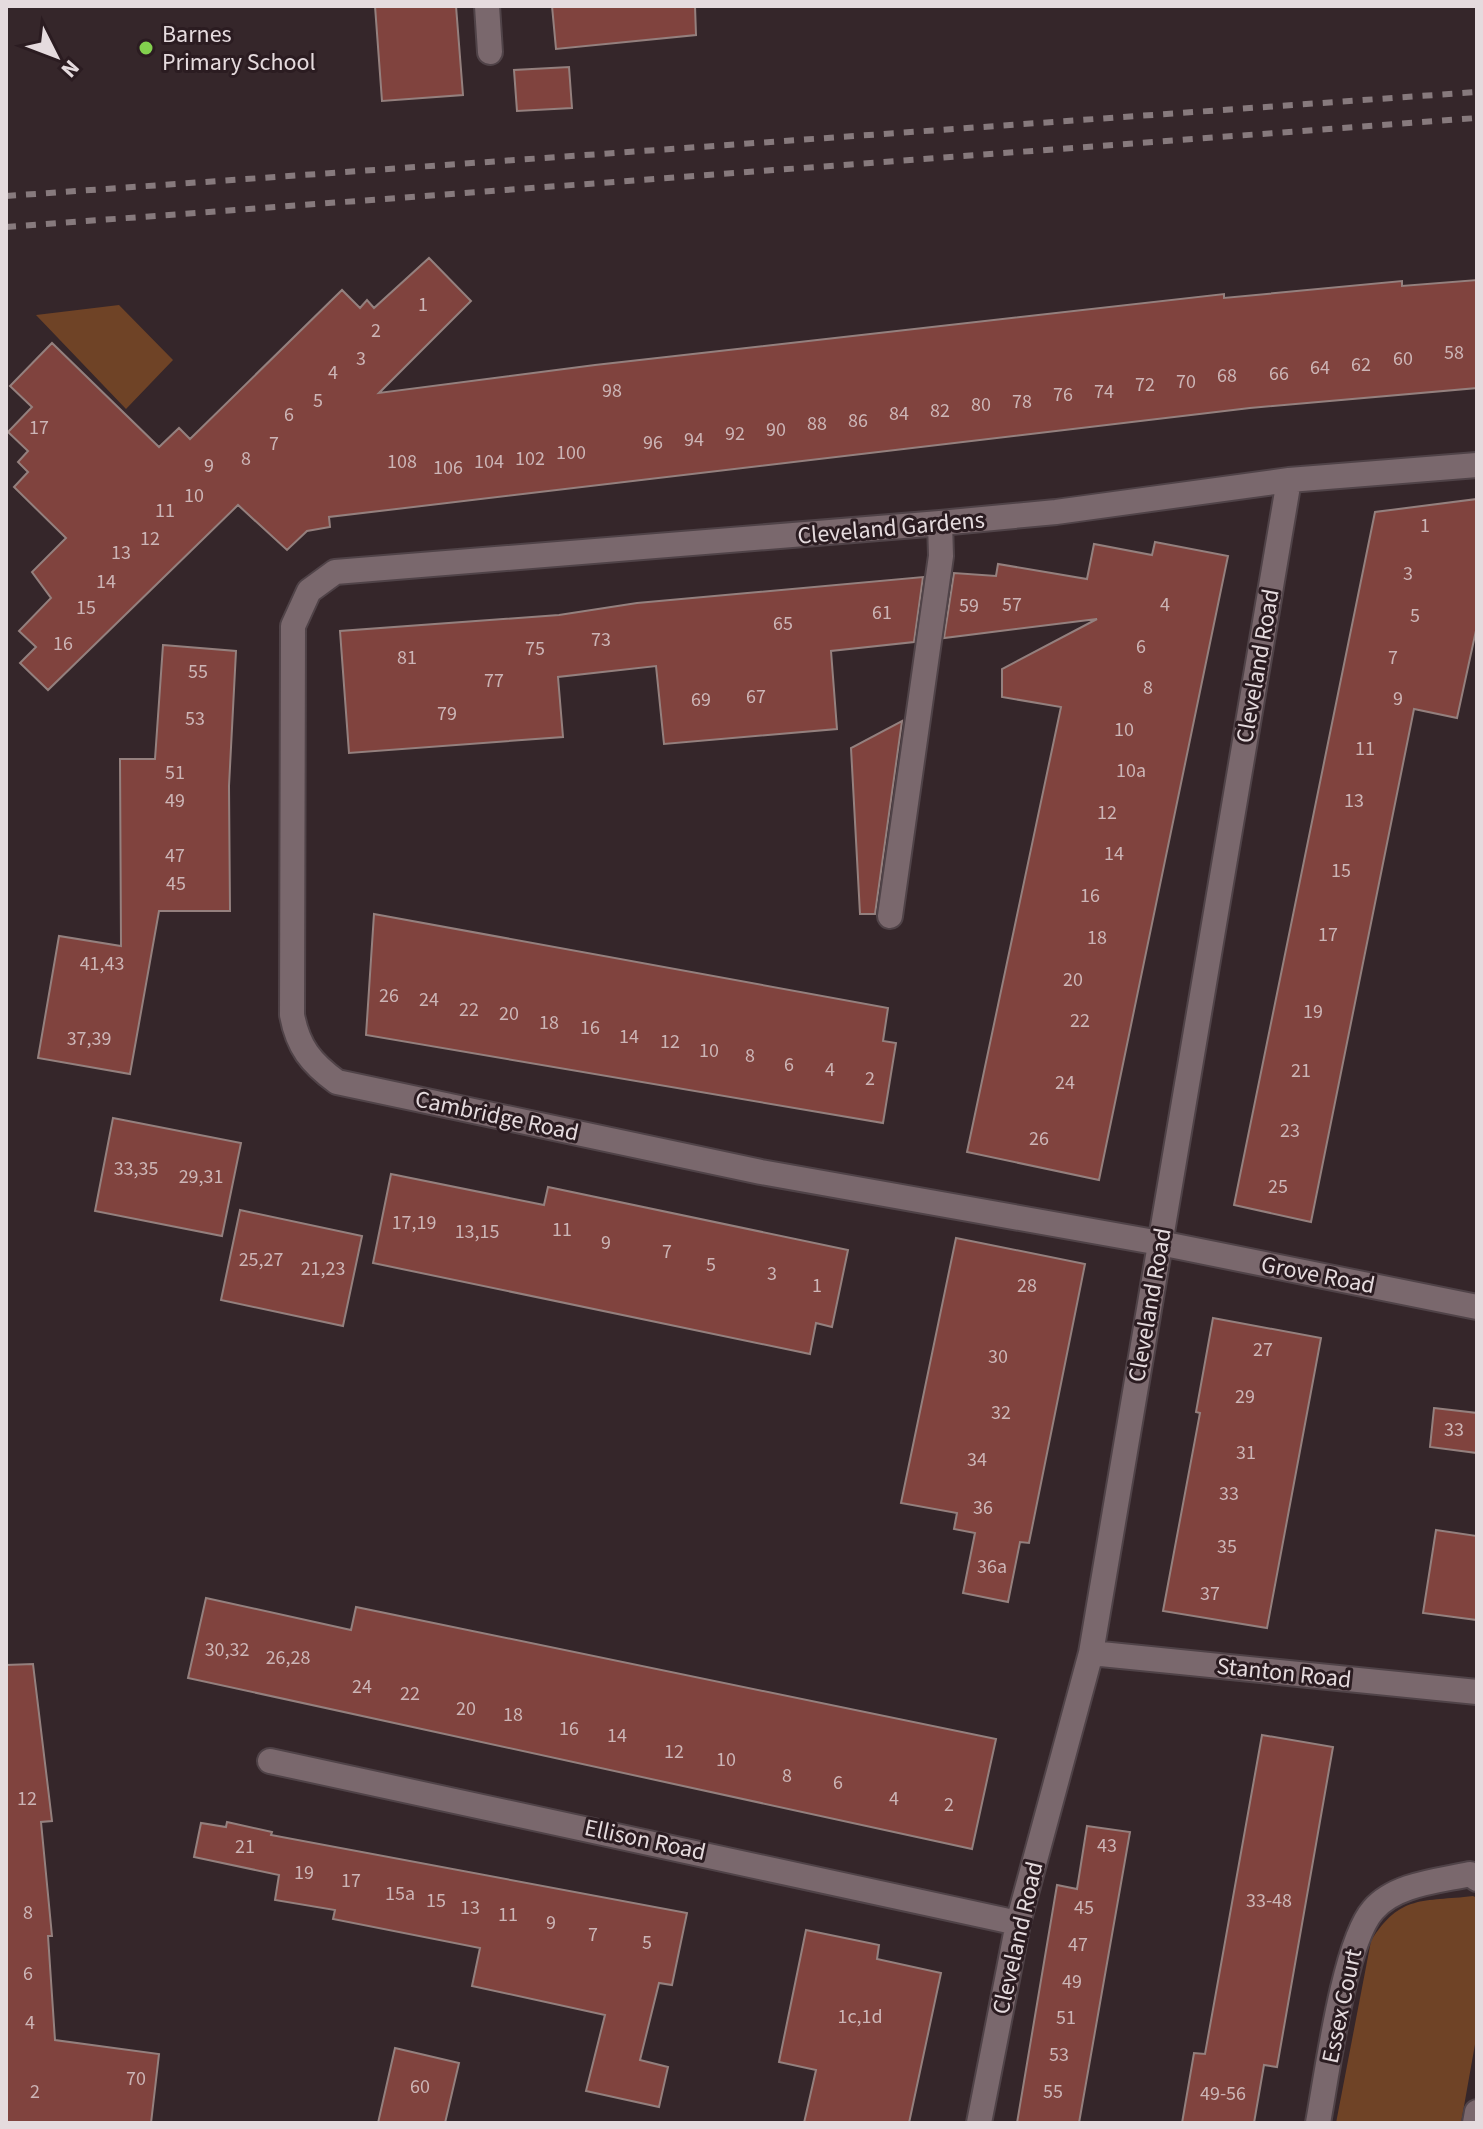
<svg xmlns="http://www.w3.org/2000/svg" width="1483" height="2129" font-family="'Source Sans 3',sans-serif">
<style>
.green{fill:#6f4326}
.building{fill:#80433e;stroke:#94807e;stroke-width:2}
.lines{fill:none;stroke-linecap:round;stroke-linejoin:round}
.minor-casing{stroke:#504348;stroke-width:28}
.minor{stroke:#7a686d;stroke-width:24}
.rail{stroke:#877a7d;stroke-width:6;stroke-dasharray:10 10;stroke-linecap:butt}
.poi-dot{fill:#83d04e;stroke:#2b1c21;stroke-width:3}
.labels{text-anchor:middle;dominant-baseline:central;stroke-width:6;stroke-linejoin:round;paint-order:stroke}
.number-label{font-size:20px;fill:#ccb5b6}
.poi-label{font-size:24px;fill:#e5dbde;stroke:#2b1c21;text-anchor:start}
.street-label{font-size:24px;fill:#e5dbde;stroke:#2b1c21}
</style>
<rect width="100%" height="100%" fill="#35262a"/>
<path class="green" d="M119 305 173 360 126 409 36 315Z
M1473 1896 1477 1898V2033L1461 2123H1336L1371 1941C1400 1894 1423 1902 1473 1896Z"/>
<path class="building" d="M375 6H456L463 95 382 101Z
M552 6H695L696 35 556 49Z
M569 67 572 108 517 111 514 70Z
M429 258 471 301 379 393 595 365 1224 294V298L1402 281V286L1477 280V388L1250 408 329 517 330 527 307 531 287 550 238 505 48 690 20 663 36 647 19 631 51 598 32 572 66 538 14 487 28 472 18 462 28 451 8 432 32 407 10 386 52 343 159 447 179 428 190 439 342 290 360 308 367 300 374 308Z
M1477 499V626L1457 718 1414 709 1311 1222 1234 1205 1375 512Z
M1155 542 1228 556 1099 1180 967 1152 1061 707 1002 697V669L1097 619 944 638 954 573 996 576 998 564 1087 579 1094 544 1152 555Z
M923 577 914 642 831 651 837 729 664 744 656 666 558 677 563 737 349 753 340 631 559 615 637 603Z
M163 645 236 651 229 786 230 911H159L130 1074 38 1058 59 936 121 946 120 759H155Z
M902 721 875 914H860L851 748Z
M374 914 888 1008 883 1041 896 1043 883 1123 366 1035Z
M113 1118 241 1143 222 1236 95 1211Z
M391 1174 544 1205 548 1187 848 1250 832 1327 816 1323 810 1354 373 1263Z
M240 1210 362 1236 343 1326 221 1300Z
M956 1238 1085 1264 1029 1543 1020 1542 1008 1602 963 1593 975 1533 954 1529 957 1513 901 1503Z
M1213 1318 1321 1338 1267 1628 1163 1611 1200 1413 1196 1412Z
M1434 1408 1477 1413V1453L1430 1447Z
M1436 1530 1477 1536V1620L1423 1613Z
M206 1598 351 1630 356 1607 996 1739 972 1849 188 1678Z
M33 1664 52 1821 41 1822 52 1936H48L55 2040 159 2054 151 2123H6V1665Z
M1262 1735 1333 1747 1277 2067 1264 2065 1254 2123H1182L1194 2053 1205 2054Z
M227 1822 272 1832 271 1835 687 1913 672 1985 659 1983 640 2060 668 2067 659 2107 586 2091 605 2015 472 1986 480 1948 333 1919 335 1910 275 1900 279 1875 194 1857 201 1823 226 1827Z
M1087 1826 1130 1832 1079 2123H1017L1057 1885 1077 1889Z
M806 1930 879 1945 877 1959 941 1973 909 2123H804L816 2070 779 2062Z
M395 2048 459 2063 445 2123H378Z"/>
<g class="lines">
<defs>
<path id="minor" d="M487 6 490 52
M1477 465 1289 480 1056 512 940 523 335 572 309 591 293 626 292 1015C298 1047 311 1063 337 1082L761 1172 1160 1243 1477 1307
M890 916 941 556 940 523
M1091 1653 1477 1692
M270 1761 1018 1923
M979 2123 1018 1923 1091 1653 1289 480
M1318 2123C1327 2074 1344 1943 1373 1910 1395 1884 1439 1881 1470 1874L1477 1879
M1475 2123 1477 2112"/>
</defs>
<use href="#minor" class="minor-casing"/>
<use href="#minor" class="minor"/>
<path class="rail" d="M6 196 1477 92
M6 227 1477 118"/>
</g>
<circle class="poi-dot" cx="146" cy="48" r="8"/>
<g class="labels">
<g class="number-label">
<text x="423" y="305">1</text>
<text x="376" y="331">2</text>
<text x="1454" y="353">58</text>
<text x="361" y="359">3</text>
<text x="1403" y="359">60</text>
<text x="1361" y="365">62</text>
<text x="1320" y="368">64</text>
<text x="333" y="373">4</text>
<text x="1279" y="374">66</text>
<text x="1227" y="376">68</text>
<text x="1186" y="382">70</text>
<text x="1145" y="385">72</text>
<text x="612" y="391">98</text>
<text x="1104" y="392">74</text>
<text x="1063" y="395">76</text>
<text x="318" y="401">5</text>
<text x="1022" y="402">78</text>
<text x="981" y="405">80</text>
<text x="940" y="411">82</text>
<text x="899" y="414">84</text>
<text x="289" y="415">6</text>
<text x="858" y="421">86</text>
<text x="817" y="424">88</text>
<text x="39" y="428">17</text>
<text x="776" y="430">90</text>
<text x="735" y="434">92</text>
<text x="694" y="440">94</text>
<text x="653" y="443">96</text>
<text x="274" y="444">7</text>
<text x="571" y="453">100</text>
<text x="246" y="459">8</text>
<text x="530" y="459">102</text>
<text x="402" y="462">108</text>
<text x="489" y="462">104</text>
<text x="209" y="466">9</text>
<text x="448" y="468">106</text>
<text x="194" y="496">10</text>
<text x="165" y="511">11</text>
<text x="1425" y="526">1</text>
<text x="150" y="539">12</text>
<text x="121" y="553">13</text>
<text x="1408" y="574">3</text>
<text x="106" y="582">14</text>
<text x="1012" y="605">57</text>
<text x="1165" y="605">4</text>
<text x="969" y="606">59</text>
<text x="86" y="608">15</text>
<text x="882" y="613">61</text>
<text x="1415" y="616">5</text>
<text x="783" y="624">65</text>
<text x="601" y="640">73</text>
<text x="63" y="644">16</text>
<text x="1141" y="647">6</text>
<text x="535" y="649">75</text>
<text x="407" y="658">81</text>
<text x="1393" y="658">7</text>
<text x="198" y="672">55</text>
<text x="494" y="681">77</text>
<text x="1148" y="688">8</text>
<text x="756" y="697">67</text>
<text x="1398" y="699">9</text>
<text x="701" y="700">69</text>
<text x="447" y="714">79</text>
<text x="195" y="719">53</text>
<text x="1124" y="730">10</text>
<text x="1365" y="749">11</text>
<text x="1131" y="771">10a</text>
<text x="175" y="773">51</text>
<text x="175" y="801">49</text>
<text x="1354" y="801">13</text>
<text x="1107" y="813">12</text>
<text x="1114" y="854">14</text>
<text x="175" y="856">47</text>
<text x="1341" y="871">15</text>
<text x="176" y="884">45</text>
<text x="1090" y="896">16</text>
<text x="1328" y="935">17</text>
<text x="1097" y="938">18</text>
<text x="102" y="964">41,43</text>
<text x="1073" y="980">20</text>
<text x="389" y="996">26</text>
<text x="429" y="1000">24</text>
<text x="469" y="1010">22</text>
<text x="1313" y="1012">19</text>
<text x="509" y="1014">20</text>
<text x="1080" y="1021">22</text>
<text x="549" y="1023">18</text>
<text x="590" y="1028">16</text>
<text x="629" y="1037">14</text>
<text x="89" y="1039">37,39</text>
<text x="670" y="1042">12</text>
<text x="709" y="1051">10</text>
<text x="750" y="1056">8</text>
<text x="789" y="1065">6</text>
<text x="830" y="1070">4</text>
<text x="1301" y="1071">21</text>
<text x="870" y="1079">2</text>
<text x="1065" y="1083">24</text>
<text x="1290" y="1131">23</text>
<text x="1039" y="1139">26</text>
<text x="136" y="1169">33,35</text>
<text x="201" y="1177">29,31</text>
<text x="1278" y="1187">25</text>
<text x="414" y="1223">17,19</text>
<text x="562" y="1230">11</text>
<text x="477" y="1232">13,15</text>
<text x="606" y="1243">9</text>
<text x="667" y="1252">7</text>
<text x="261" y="1260">25,27</text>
<text x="711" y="1265">5</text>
<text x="323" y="1269">21,23</text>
<text x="772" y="1274">3</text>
<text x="817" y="1286">1</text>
<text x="1027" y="1286">28</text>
<text x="1263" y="1350">27</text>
<text x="998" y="1357">30</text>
<text x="1245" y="1397">29</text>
<text x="1001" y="1413">32</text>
<text x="1454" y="1430">33</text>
<text x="1246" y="1453">31</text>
<text x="977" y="1460">34</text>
<text x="1229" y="1494">33</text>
<text x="983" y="1508">36</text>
<text x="1227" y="1547">35</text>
<text x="992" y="1567">36a</text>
<text x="1210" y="1594">37</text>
<text x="227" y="1650">30,32</text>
<text x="288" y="1658">26,28</text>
<text x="362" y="1687">24</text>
<text x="410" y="1694">22</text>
<text x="466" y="1709">20</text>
<text x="513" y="1715">18</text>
<text x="569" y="1729">16</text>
<text x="617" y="1736">14</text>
<text x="674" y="1752">12</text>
<text x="726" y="1760">10</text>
<text x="787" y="1776">8</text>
<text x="838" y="1783">6</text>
<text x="27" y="1799">12</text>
<text x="894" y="1799">4</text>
<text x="949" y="1805">2</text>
<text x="1107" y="1846">43</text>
<text x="245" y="1847">21</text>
<text x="304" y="1873">19</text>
<text x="351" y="1881">17</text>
<text x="400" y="1894">15a</text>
<text x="436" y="1901">15</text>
<text x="1269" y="1901">33-48</text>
<text x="470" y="1908">13</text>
<text x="1084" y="1908">45</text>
<text x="28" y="1913">8</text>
<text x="508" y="1915">11</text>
<text x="551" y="1923">9</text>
<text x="593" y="1935">7</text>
<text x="647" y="1943">5</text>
<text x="1078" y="1945">47</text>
<text x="28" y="1974">6</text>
<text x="1072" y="1982">49</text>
<text x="860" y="2017">1c,1d</text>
<text x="1066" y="2018">51</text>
<text x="30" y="2023">4</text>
<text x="1059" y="2055">53</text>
<text x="136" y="2079">70</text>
<text x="420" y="2087">60</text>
<text x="35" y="2092">2</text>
<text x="1053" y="2092">55</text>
<text x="1223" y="2094">49-56</text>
</g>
<g class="poi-label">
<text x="162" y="34">Barnes<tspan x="162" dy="28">Primary School</tspan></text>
</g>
<g class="street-label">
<text transform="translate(891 528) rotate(-5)">Cleveland Gardens</text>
<text transform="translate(1258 666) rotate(-80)">Cleveland Road</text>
<text transform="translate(497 1116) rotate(12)">Cambridge Road</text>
<text transform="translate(1318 1275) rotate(11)">Grove Road</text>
<text transform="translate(1150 1305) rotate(-80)">Cleveland Road</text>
<text transform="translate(1284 1673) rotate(6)">Stanton Road</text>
<text transform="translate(645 1840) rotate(12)">Ellison Road</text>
<text transform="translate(1018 1938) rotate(-77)">Cleveland Road</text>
<text transform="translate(1342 2006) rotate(-78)">Essex Court</text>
</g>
</g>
<rect width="1483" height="2129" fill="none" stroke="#e5dbde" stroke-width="16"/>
<g transform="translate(56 56) rotate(132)" stroke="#2b1c21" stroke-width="6" paint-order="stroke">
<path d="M0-6L14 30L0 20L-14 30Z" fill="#e5dbde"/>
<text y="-12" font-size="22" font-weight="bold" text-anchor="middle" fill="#e5dbde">N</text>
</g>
</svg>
